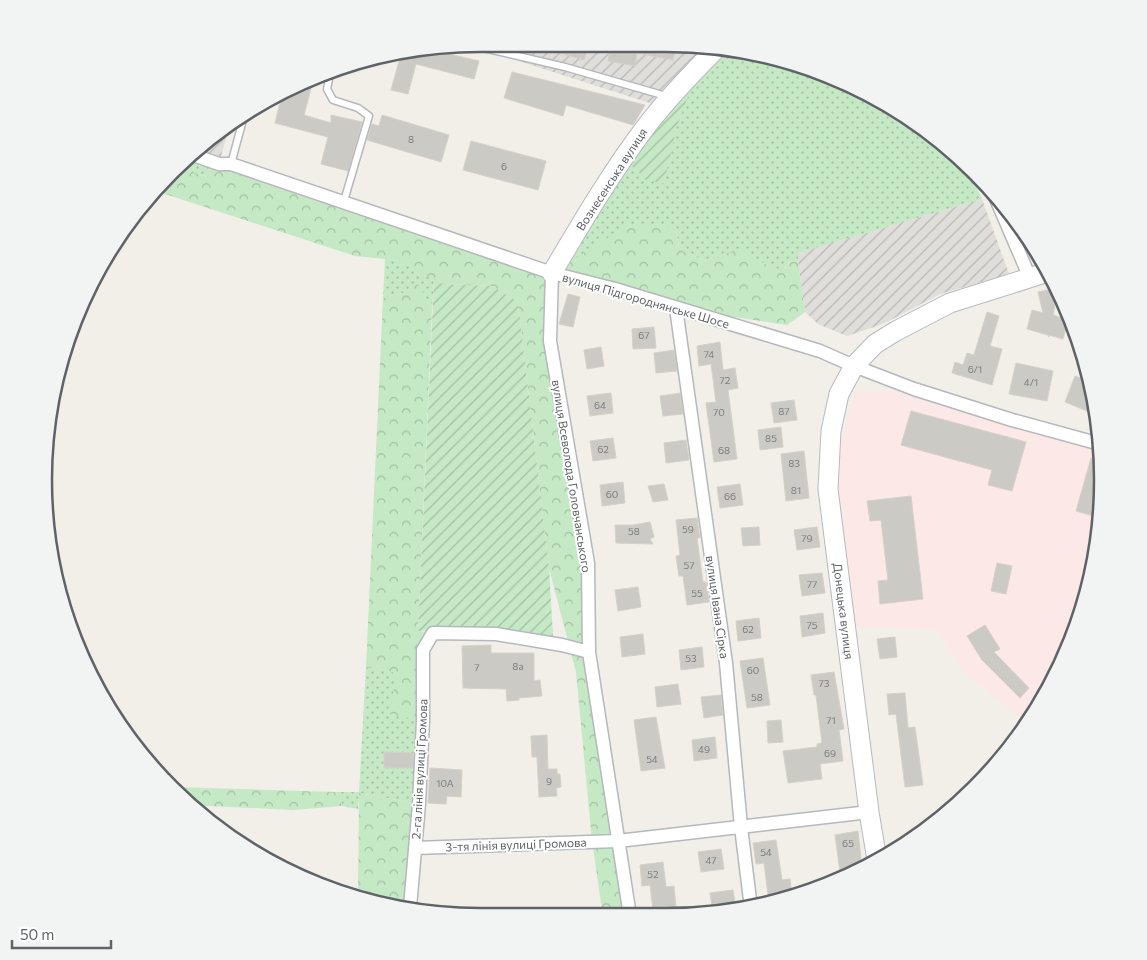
<svg xmlns="http://www.w3.org/2000/svg" width="1147" height="960" font-family="Commissioner,sans-serif">
<style>
.industrial{fill:url(#industrial-furrows)}
.medical{fill:#fce8e6}
.grass{fill:url(#grass-dots)}
.forest{fill:url(#forest-crowns)}
.garden{fill:url(#garden-furrows)}
.building{fill:#cccac5;stroke:#d6d1c6}
.lines{fill:none;stroke-linecap:round;stroke-linejoin:round}
.lane-casing{stroke:#b5b8bc;stroke-width:9}
.street-casing{stroke:#b5b8bc;stroke-width:15}
.secondary-casing{stroke:#b6babf;stroke-width:21}
.lane{stroke:#fff;stroke-width:6}
.street{stroke:#fff;stroke-width:12}
.secondary{stroke:#fff;stroke-width:19}
.labels{text-anchor:middle;dominant-baseline:central;stroke-width:4;stroke-linejoin:round;paint-order:stroke}
.number-label{font-size:10px;fill:#7a7d7f}
.street-label{font-size:12px;fill:#5f6368;stroke:#fff}
.rim{fill:none;stroke:#5f6368;stroke-width:2.5}
</style>
<defs>
<pattern id="industrial-furrows" width="10" height="10" patternUnits="userSpaceOnUse" patternTransform="scale(1.25)"><rect width="10" height="10" fill="#e0deda"/><path d="M-1 1l2-2M0 10L10 0M9 11l2-2" fill="none" stroke="#b9b8b5"/></pattern>
<pattern id="grass-dots" width="8" height="8" patternUnits="userSpaceOnUse" patternTransform="scale(1.25)"><rect width="8" height="8" fill="#c5e8c5"/><path d="M2 2h.1M6 6h.1" fill="none" stroke="#a3c0a4" stroke-width="1.8" stroke-linecap="round"/></pattern>
<pattern id="forest-crowns" width="20" height="18" patternUnits="userSpaceOnUse" patternTransform="scale(1.25)"><rect width="20" height="18" fill="#c5e8c5"/><path d="M2 6a3 3 0 1 1 6 0M12 15a3 3 0 1 1 6 0" fill="none" stroke="#a3c0a4"/></pattern>
<pattern id="garden-furrows" width="10" height="10" patternUnits="userSpaceOnUse" patternTransform="scale(1.25)"><rect width="10" height="10" fill="#c5e8c5"/><path d="M-1 1l2-2M0 10L10 0M9 11l2-2" fill="none" stroke="#a3c0a4"/></pattern>
</defs>
<rect width="100%" height="100%" fill="#f1efe8"/>
<path class="industrial" d="M479 44 718 47 662 107 519 61Z
M229 127 219 164 193 155Z
M982 199 1009 274 940 294 883 324 847 336 818 324 805 312 798 262V253Z"/>
<path class="medical" d="M914 389 1100 444 1103 480 1095 565 1070 647 1028 725 963 670 937 630 846 626 828 489 855 393Z"/>
<path class="grass" d="M724 47 860 89 966 165 982 199 798 253V262L790 261 781 273 739 250 705 261 679 249 676 227 552 273 594 203Z
M193 155 219 164 208 177 177 167Z
M385 259 395 260 434 279 432 309 417 283 403 293 383 298Z
M366 667 397 673 423 721 419 804 359 793 358 809 342 806 336 792H359Z"/>
<path class="forest" d="M219 164 552 273 630 224 676 227 679 249 705 261 739 249 781 273 791 261 798 262 805 312 787 325 676 308 553 273 550 341 588 563 589 652 630 916H603L592 841 576 672 549 568 518 302 492 286 443 284 395 260 355 256 156 191 177 167 208 177Z
M417 282 432 309 418 631 433 633 423 650V721L390 714 396 673 366 667 383 298 403 293Z
M174 787 336 792 342 806 293 810 190 805Z
M359 793 419 804 410 907 358 897Z"/>
<path class="garden" d="M700 65 677 126 664 183 647 181 630 164Z
M434 279 443 284 492 286 518 302 549 568 553 636 418 631Z"/>
<path class="building" d="M543 45H589L584 60 543 48Z
M611 46 632 47H676L673 60 637 53 635 66 608 61Z
M432 50 479 61 474 79 416 64 408 94 391 90 401 54Z
M512 72 645 105 633 125 566 105 563 116 504 98Z
M313 81 304 115 331 123V115L362 122 348 171 321 164 328 137 275 123 282 94Z
M382 115 449 135 441 162 367 140 372 124 379 126Z
M471 141 546 161 538 190 463 170Z
M1057 288 1058 290 1053 315 1068 320 1063 339 1049 335V337L1048 335 1027 329 1032 310 1043 313 1038 292Z
M568 294 580 297 573 327 559 324Z
M987 312 999 316 990 346 1002 349 992 385 952 373 955 362 963 365 967 353 974 355Z
M654 327 656 348 633 349 632 329Z
M720 342 723 370 735 368 738 388 728 390 737 459 714 462 706 403 716 402 711 364 699 366 697 346Z
M601 347 604 366 587 369 584 350Z
M674 350 677 371 656 373 654 353Z
M1016 363 1053 371 1047 401 1009 394Z
M1075 376 1091 382 1095 395 1097 415 1065 402Z
M611 393 613 413 590 416 587 396Z
M680 393 683 414 663 416 660 396Z
M794 400 797 420 774 423 771 403Z
M911 411 1026 442 1012 491 988 485 992 470 901 445Z
M781 427 783 447 760 450 758 430Z
M613 438 616 458 593 461 590 441Z
M686 440 689 460 666 463 664 443Z
M804 451 809 498 786 501 781 454Z
M1091 458 1101 461 1103 480 1101 503 1097 517 1076 511Z
M623 482 625 503 602 506 600 485Z
M664 484 668 500 653 502 648 486Z
M740 484 743 505 720 508 717 487Z
M911 496 923 599 880 604 878 581 888 580 881 520 870 521 867 501Z
M697 518 700 538H697L703 582H706L709 602 687 605 683 576H679L676 556 680 555 676 520Z
M650 522 654 537 650 539 653 544 616 543 615 525H633Z
M759 527 760 545 743 546 741 528Z
M817 527 820 547 797 550 794 530Z
M997 563 1012 566 1006 594 991 591Z
M822 573 825 593 802 596 799 575Z
M638 587 641 607 618 611 615 590Z
M823 613 825 633 802 637 800 616Z
M759 618 761 638 738 641 736 621Z
M985 625 1000 649 994 652 1029 688 1020 698 982 660 967 636Z
M643 634 645 654 622 657 620 637Z
M895 637 897 657 880 659 877 639Z
M491 645V653H534V681L540 680 542 696 519 698V700L507 701 506 689 463 688 462 646Z
M702 647 704 667 681 670 679 650Z
M763 658 770 705 747 708 740 661Z
M834 672 844 729 839 730 843 761 820 764 822 779 788 783 783 751 817 747V744L822 743 816 695H814L811 675Z
M678 684 681 704 657 707 655 687Z
M905 693 908 728 915 727 923 785 905 787 896 714 889 715 887 694Z
M721 695 723 715 704 718 701 697Z
M656 717 665 768 641 771 634 720Z
M781 720 783 742 768 743 767 721Z
M547 735 548 769H557V774H560L561 787 556 788 557 796 539 797 537 757H532L531 736Z
M715 737 717 758 694 761 692 740Z
M384 752 413 753V768H384Z
M430 768 462 770 461 797 447 796 446 804 428 803Z
M858 831 862 868 841 879 835 835Z
M776 840 782 880 790 879 792 896 769 903 764 863 756 864 753 843Z
M721 849 724 869 701 872 698 852Z
M663 862 666 887 674 886 676 907 653 910 650 885 642 886 640 865Z
M733 890 736 909 713 912 710 893Z"/>
<g class="lines">
<defs>
<path id="lane" d="M471 45 565 67 666 96
M330 74 327 89 333 100 358 108 369 116 344 201
M231 164 244 116"/>
<path id="street" d="M193 155 219 164H231L552 273 615 289 820 351 854 366 914 389 1012 420 1100 444
M993 192 1030 278
M552 273 550 341 588 563 589 652 630 916
M676 308 726 663 741 827 751 908
M415 848 618 841 869 812
M410 907 419 804 423 721V650L433 633 496 634 562 645 589 652"/>
<path id="secondary" d="M552 273C582 222 612 171 648 124 669 97 693 72 718 47
M877 860 869 812 828 489 831 431 839 394 854 366 875 344 896 331 950 303 1048 272"/>
</defs>
<use href="#lane" class="lane-casing"/>
<use href="#street" class="street-casing"/>
<use href="#secondary" class="secondary-casing"/>
<use href="#lane" class="lane"/>
<use href="#street" class="street"/>
<use href="#secondary" class="secondary"/>
</g>
<g class="labels">
<g class="number-label">
<text x="411" y="139">8</text>
<text x="504" y="166">6</text>
<text x="644" y="335">67</text>
<text x="709" y="354">74</text>
<text x="975" y="369">6/1</text>
<text x="725" y="380">72</text>
<text x="1031" y="382">4/1</text>
<text x="600" y="405">64</text>
<text x="784" y="411">87</text>
<text x="719" y="412">70</text>
<text x="771" y="438">85</text>
<text x="603" y="449">62</text>
<text x="724" y="450">68</text>
<text x="794" y="463">83</text>
<text x="796" y="490">81</text>
<text x="612" y="494">60</text>
<text x="730" y="496">66</text>
<text x="688" y="529">59</text>
<text x="634" y="531">58</text>
<text x="807" y="538">79</text>
<text x="689" y="565">57</text>
<text x="812" y="584">77</text>
<text x="697" y="593">55</text>
<text x="812" y="625">75</text>
<text x="748" y="629">62</text>
<text x="691" y="658">53</text>
<text x="518" y="666">8а</text>
<text x="477" y="667">7</text>
<text x="753" y="670">60</text>
<text x="824" y="683">73</text>
<text x="757" y="697">58</text>
<text x="831" y="720">71</text>
<text x="704" y="749">49</text>
<text x="830" y="753">69</text>
<text x="652" y="759">54</text>
<text x="549" y="781">9</text>
<text x="445" y="783">10А</text>
<text x="848" y="843">65</text>
<text x="766" y="852">54</text>
<text x="711" y="860">47</text>
<text x="653" y="874">52</text>
</g>
<g class="street-label">
<text transform="translate(611 179) rotate(-57)">Вознесенська вулиця</text>
<text transform="translate(646 300) rotate(16)">вулиця Підгороднянське Шосе</text>
<text transform="translate(572 476) rotate(81)">вулиця Всеволода Головчанського</text>
<text transform="translate(718 607) rotate(82)">вулиця Івана Сірка</text>
<text transform="translate(844 611) rotate(83)">Донецька вулиця</text>
<text transform="translate(419 769) rotate(-87)">2-га лінія вулиці Громова</text>
<text transform="translate(516 844) rotate(-2)">3-тя лінія вулиці Громова</text>
</g>
</g>
<path d="M0 0H1147V960H0ZM480 52H666A428 428 0 0 1 1094 480V480A428 428 0 0 1 666 908H480A428 428 0 0 1 52 480V480A428 428 0 0 1 480 52Z" fill="#f2f3f3" fill-rule="evenodd"/>
<path class="rim" d="M480 52H666A428 428 0 0 1 1094 480V480A428 428 0 0 1 666 908H480A428 428 0 0 1 52 480V480A428 428 0 0 1 480 52Z"/>
<path d="M12 940v8h99v-8" fill="none" stroke="#5f6368" stroke-width="2.5"/>
<text x="20" y="940" font-size="15" fill="#5f6368" stroke="#ffffff" stroke-width="4" paint-order="stroke">50 m</text>
</svg>
